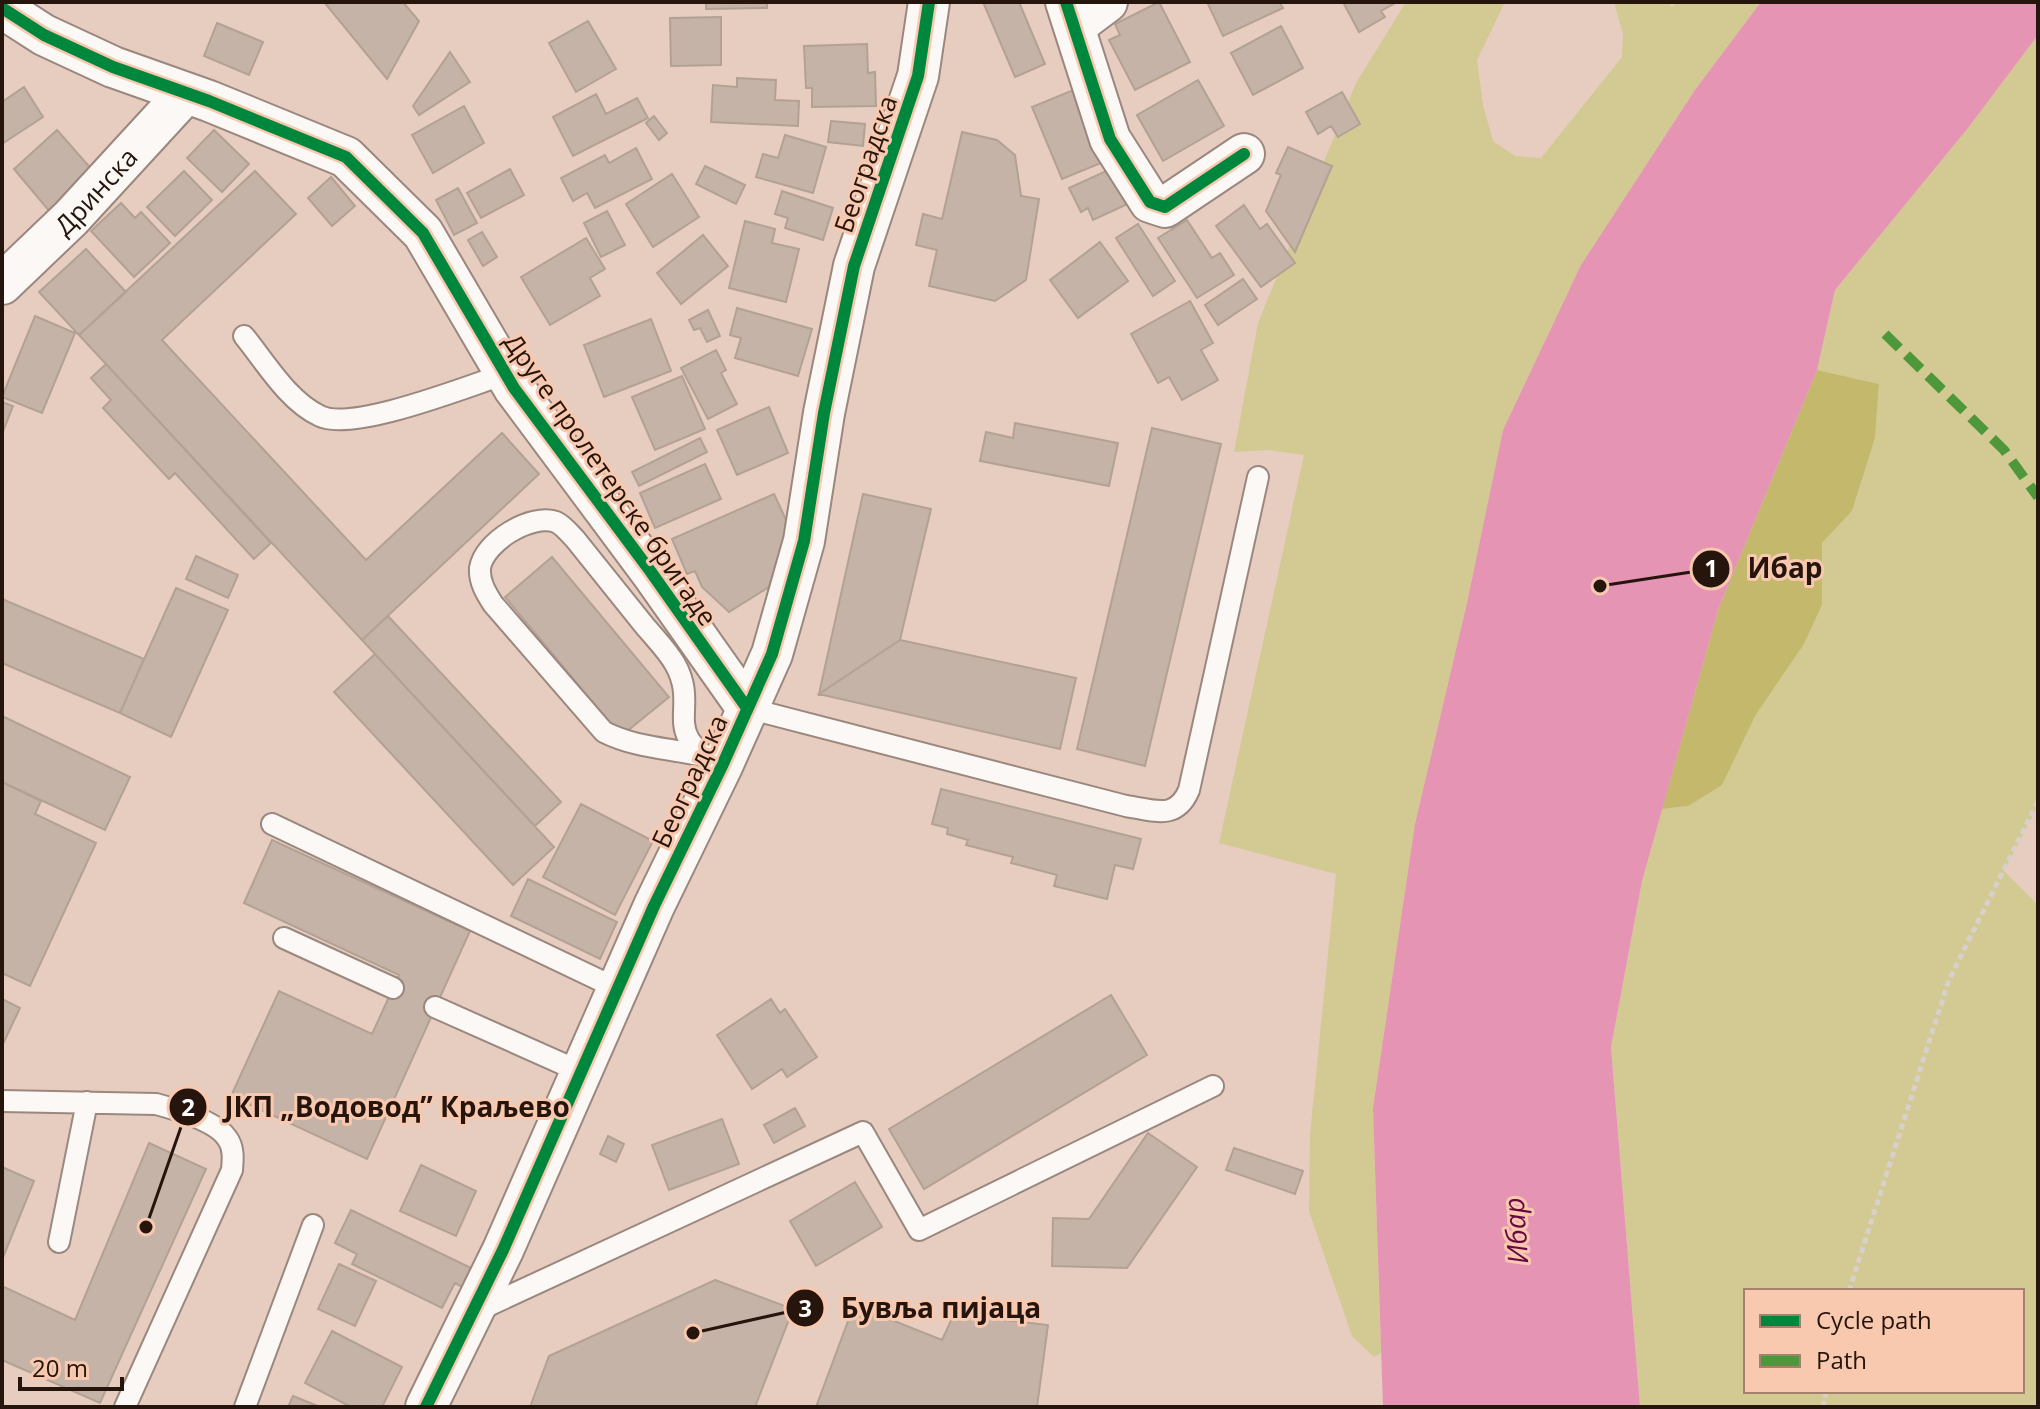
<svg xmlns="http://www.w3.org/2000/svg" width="2040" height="1409" font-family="'Open Sans',sans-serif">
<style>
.green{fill:#d3c993;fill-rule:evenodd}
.forest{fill:#c3b86c}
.water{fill:#e594b4}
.building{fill:#c4b3a6;stroke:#b3a194;stroke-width:2}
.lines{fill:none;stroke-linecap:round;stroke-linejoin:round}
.service-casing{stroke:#9b877d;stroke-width:24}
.minor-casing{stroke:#9b877d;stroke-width:44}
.path{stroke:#d8d0cb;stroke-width:5;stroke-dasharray:6 4;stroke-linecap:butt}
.service{stroke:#fbf8f6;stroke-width:20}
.minor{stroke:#fbf8f6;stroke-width:40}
.quiet{stroke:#4e983b;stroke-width:10;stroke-dasharray:20 10;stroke-linecap:butt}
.cycleway-casing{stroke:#f8c8af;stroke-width:17}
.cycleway{stroke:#00873e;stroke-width:12}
.labels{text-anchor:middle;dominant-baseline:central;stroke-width:6;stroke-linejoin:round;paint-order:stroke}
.street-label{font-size:26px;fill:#26150c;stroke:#f8c8af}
.water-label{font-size:28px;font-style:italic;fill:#690744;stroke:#f8c8af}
.leader{fill:none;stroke:#26150c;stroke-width:3}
.callout-dot{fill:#26150c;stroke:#f8c8af;stroke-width:3}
.mark-label{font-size:24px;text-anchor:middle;font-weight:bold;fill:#fff}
.callout-label{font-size:28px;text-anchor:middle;font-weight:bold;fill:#26150c;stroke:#f8c8af;stroke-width:6;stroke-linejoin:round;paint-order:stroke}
</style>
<rect width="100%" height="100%" fill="#e7cdc0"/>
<path class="green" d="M1406 2H1505L1477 60 1483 105 1493 141 1515 156 1541 158 1622 57 1623 34 1614 2H1668L1672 7 1677 2H1761L1695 90 1581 265 1503 430 1467 603 1415 824 1373 1108 1381 1353 1374 1357 1352 1336 1309 1211 1310 1135 1336 874 1219 843 1304 455 1269 450 1234 452 1258 323 1356 83Z
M2038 35V806L2004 871 2038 905V1407H1640L1611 1047 1642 881 1662 809 1688 806 1755 716 1804 644 1822 605V543L1852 511 1875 438 1879 384 1817 370 1835 290 1968 128ZM1746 1291H2022V1391H1746Z"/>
<path class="forest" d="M1817 370 1879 384 1875 438 1852 511 1822 543V605L1804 644 1755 716 1722 785 1688 806 1662 809 1718 610Z"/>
<path class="water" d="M1761 2H2038V35L1968 128 1835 290 1817 370 1718 610 1642 881 1611 1047 1640 1407H1383L1373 1108 1415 824 1467 603 1503 430 1581 265 1695 90Z"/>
<path class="building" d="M324 2H403L419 21 387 79Z
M706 2H767V8L706 9Z
M983 2H1019L1045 64 1015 77Z
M1159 2 1190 62 1135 90 1109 40 1120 35 1115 24Z
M1207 2H1279L1283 8 1223 36Z
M1343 2H1397L1381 11 1385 17 1359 32Z
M721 17V65L671 66 670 18Z
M588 21 616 69 576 92 549 43Z
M217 23 263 42 249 75 204 56Z
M1281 26 1303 68 1253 95 1231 53Z
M867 44 868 73 875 72 876 106 812 107V88H806L804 46Z
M450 52 470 82 419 115 413 106Z
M737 78 776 80 775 100 799 101 798 126 711 122 713 85 737 87Z
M1198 80 1224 126 1163 161 1137 115Z
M1083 86 1106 161 1062 179 1032 107Z
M24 87 43 117 2 144V102Z
M1342 92 1360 124 1338 137 1331 126 1318 134 1306 112Z
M596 94 606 114 637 98 648 118 573 156 553 117Z
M464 106 484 143 433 173 412 135Z
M654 116 667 133 659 140 646 123Z
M831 121 865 124 863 146 828 142Z
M57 130 94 172 50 212 14 169Z
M214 130 249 164 222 192 187 158Z
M962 132 997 140 1015 155 1021 196 1039 199 1026 280 995 301 929 286 937 250 916 245 923 214 942 219Z
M785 135 826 147 813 193 756 177 763 154 778 158Z
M1288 147 1332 166 1295 252 1266 211 1281 175 1276 173Z
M636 148 652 179 595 208 587 193 573 201 561 178 605 155 609 163Z
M705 166 745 185 736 204 696 184Z
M1115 167 1132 202 1093 220 1088 208 1081 212 1069 188Z
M510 169 524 195 481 218 467 193Z
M184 171 212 200 175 236 147 207Z
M255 171 296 214 162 340 366 560 502 433 539 474 362 640 79 335Z
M672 174 699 217 653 247 626 204Z
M331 177 355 206 332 226 308 198Z
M458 188 477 223 454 235 436 200Z
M782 191 833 208 823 240 785 228 788 218 775 214Z
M121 203 135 218 141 212 170 243 134 277 91 231Z
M1244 205 1260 229 1267 224 1295 263 1261 287 1216 226Z
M607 211 625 245 601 257 584 223Z
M1187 220 1212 258 1220 253 1234 275 1197 298 1158 238Z
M745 221 775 229 772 243 799 249 786 302 729 288Z
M1138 224 1175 281 1153 296 1116 238Z
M482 232 497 257 483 266 468 240Z
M703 235 728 266 681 304 657 273Z
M586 238 605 269 590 278 600 296 550 325 521 277Z
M1100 242 1128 281 1078 318 1050 280Z
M86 249 126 292 79 335 39 292Z
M1243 279 1257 299 1218 325 1205 305Z
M1190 301 1213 343 1201 350 1218 380 1182 400 1169 377 1158 383 1131 334Z
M737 308 812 329 798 376 735 358 741 338 730 335Z
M708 310 720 336 707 342 700 328 694 330 689 320Z
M35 316 75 333 42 413 2 397Z
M651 319 671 371 604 397 584 345Z
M716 350 726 370 721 373 737 404 708 419 681 368Z
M106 364 271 543 254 559 175 473 169 479 103 408 111 400 91 378Z
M682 376 705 429 655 450 632 397Z
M2 402 13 406 2 434Z
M769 407 788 453 737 475 717 430Z
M1015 423 1118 443 1109 486 980 461 986 432 1013 438Z
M1152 428 1221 444 1145 766 1077 749Z
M700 438 707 452 639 486 632 472Z
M705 464 721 499 655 528 640 493Z
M774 494 788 524 769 587 729 612 702 587 695 571 687 574 672 539Z
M863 494 931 509 900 640 819 694Z
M196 556 238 575 228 598 186 579Z
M552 557 669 697 621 736 505 597Z
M176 588 228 610 171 737 120 713Z
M2 599 144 659 120 713 2 663Z
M388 616 561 802 535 826 362 640Z
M900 640 1076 678 1060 749 819 694Z
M375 654 554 847 513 885 334 692Z
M2 716 130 777 105 830 2 782Z
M2 782 41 801 35 814 96 843 30 986 2 973Z
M941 789 1141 839 1133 869 1115 865 1107 899 1054 886 1057 875 1011 863 1013 857 966 845 968 840 947 834 948 828 932 824Z
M581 804 653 841 615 915 543 877Z
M272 840 470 931 367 1159 231 1096 279 991 372 1034 399 975 244 903Z
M528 879 617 922 600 959 511 916Z
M1111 995 1147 1055 924 1189 889 1129Z
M2 999 20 1008 2 1046Z
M771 999 780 1013 785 1009 817 1057 787 1077 782 1069 752 1089 717 1035Z
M795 1108 805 1126 774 1143 764 1125Z
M722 1119 739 1164 669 1190 652 1145Z
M1148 1133 1197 1167 1127 1268 1052 1266 1053 1218 1089 1219Z
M608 1136 624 1144 616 1162 600 1154Z
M149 1143 206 1169 100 1403 2 1360V1286L75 1320Z
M1234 1148 1303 1171 1295 1194 1226 1170Z
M421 1165 476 1191 456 1236 400 1211Z
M2 1167 34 1181 2 1260Z
M855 1182 882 1227 816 1266 790 1221Z
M351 1210 471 1268 462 1287 455 1283 442 1308 352 1264 357 1254 335 1243Z
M339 1264 376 1281 355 1326 318 1309Z
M715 1280 793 1309 755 1407H530L549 1356Z
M854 1305 942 1340 954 1314 1048 1325 1037 1407H816Z
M332 1331 402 1367 382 1407H351L305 1383Z
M293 1396 320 1407H288Z"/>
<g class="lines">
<defs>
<path id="service" d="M244 336C266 363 288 401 320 416 353 432 468 386 505 374
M747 708 1126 806C1154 810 1176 821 1189 790L1258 477
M703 756C669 748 636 748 604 732L493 604C486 593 479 582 480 568 484 542 531 513 556 522 563 525 570 534 575 539 598 568 621 596 644 625 654 637 667 650 675 664 701 710 657 732 722 766
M272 824 618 989
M284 938 393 988
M435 1007 581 1072
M2 1101 156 1104C175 1109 216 1121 227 1138 234 1147 233 1159 232 1170L125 1407
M59 1242 87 1102
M479 1310 863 1132 919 1230 1213 1086
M245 1407 313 1225"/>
<g id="minor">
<path d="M1066 2 1110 139 1150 202 1165 207 1244 154"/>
<path d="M2 8 44 35 113 67 209 101 346 157 423 233 514 388 651 572 747 708"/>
<path d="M1075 26 1107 2"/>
<path id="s1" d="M2 284 71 218 185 94"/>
<path d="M426 1407 503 1250 654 906 722 766 772 654 804 541 824 413 854 266 918 76 929 2"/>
</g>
</defs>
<use href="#service" class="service-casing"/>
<use href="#minor" class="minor-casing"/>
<path class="path" d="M1849 1291 1949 980 2038 801
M1823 1407 1826 1391"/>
<use href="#service" class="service"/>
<use href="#minor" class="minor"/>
<path class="quiet" d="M1885 334 2004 450 2038 497"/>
<defs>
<path id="cycleway" d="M1066 2 1110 139 1150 202 1165 207 1244 154
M2 8 44 35 113 67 209 101 346 157 423 233 514 388 651 572 747 708
M426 1407 503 1250 654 906 722 766 772 654 804 541 824 413 854 266 918 76 929 2"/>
</defs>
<use href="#cycleway" class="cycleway-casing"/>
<use href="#cycleway" class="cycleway"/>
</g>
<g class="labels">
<g class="street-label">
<text transform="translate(865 164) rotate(-71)">Београдска</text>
<text stroke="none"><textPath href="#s1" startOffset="132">Дринска</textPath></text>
<text transform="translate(611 479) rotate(55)">Друге пролетерске бригаде</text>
<text transform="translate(689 781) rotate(-65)">Београдска</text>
</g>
<g class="water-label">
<text transform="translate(1515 1231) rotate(-94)">Ибар</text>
</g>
</g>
<path class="leader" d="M1600 586L1711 569M146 1227L188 1107M693 1333L805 1308"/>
<g class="callout-dot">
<circle cx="1600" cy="586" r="8"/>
<circle cx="146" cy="1227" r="8"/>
<circle cx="693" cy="1333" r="8"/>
<circle cx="1711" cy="569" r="20"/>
<circle cx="188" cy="1107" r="20"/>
<circle cx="805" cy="1308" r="20"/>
</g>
<g class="mark-label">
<text x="1711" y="577">1</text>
<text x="188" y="1116">2</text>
<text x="805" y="1317">3</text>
</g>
<g class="callout-label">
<text x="1785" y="578">Ибар</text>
<text x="397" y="1117">ЈКП „Водовод” Краљево</text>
<text x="941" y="1318">Бувља пијаца</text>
</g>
<rect width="2040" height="1409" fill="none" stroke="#26150c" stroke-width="8"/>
<rect x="1744" y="1289" width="280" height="104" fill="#f8c8af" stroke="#a4806e" stroke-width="2"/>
<rect x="1760" y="1315" width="40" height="12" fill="#00873e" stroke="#a4806e" stroke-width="2"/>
<text x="1816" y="1329" font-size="24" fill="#26150c">Cycle path</text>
<rect x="1760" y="1355" width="40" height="12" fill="#4e983b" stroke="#a4806e" stroke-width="2"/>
<text x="1816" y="1369" font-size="24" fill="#26150c">Path</text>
<path d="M20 1377v12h102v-12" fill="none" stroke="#26150c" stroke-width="4"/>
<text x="32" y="1377" font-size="24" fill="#26150c" stroke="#f8c8af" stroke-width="6" paint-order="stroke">20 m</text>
</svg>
